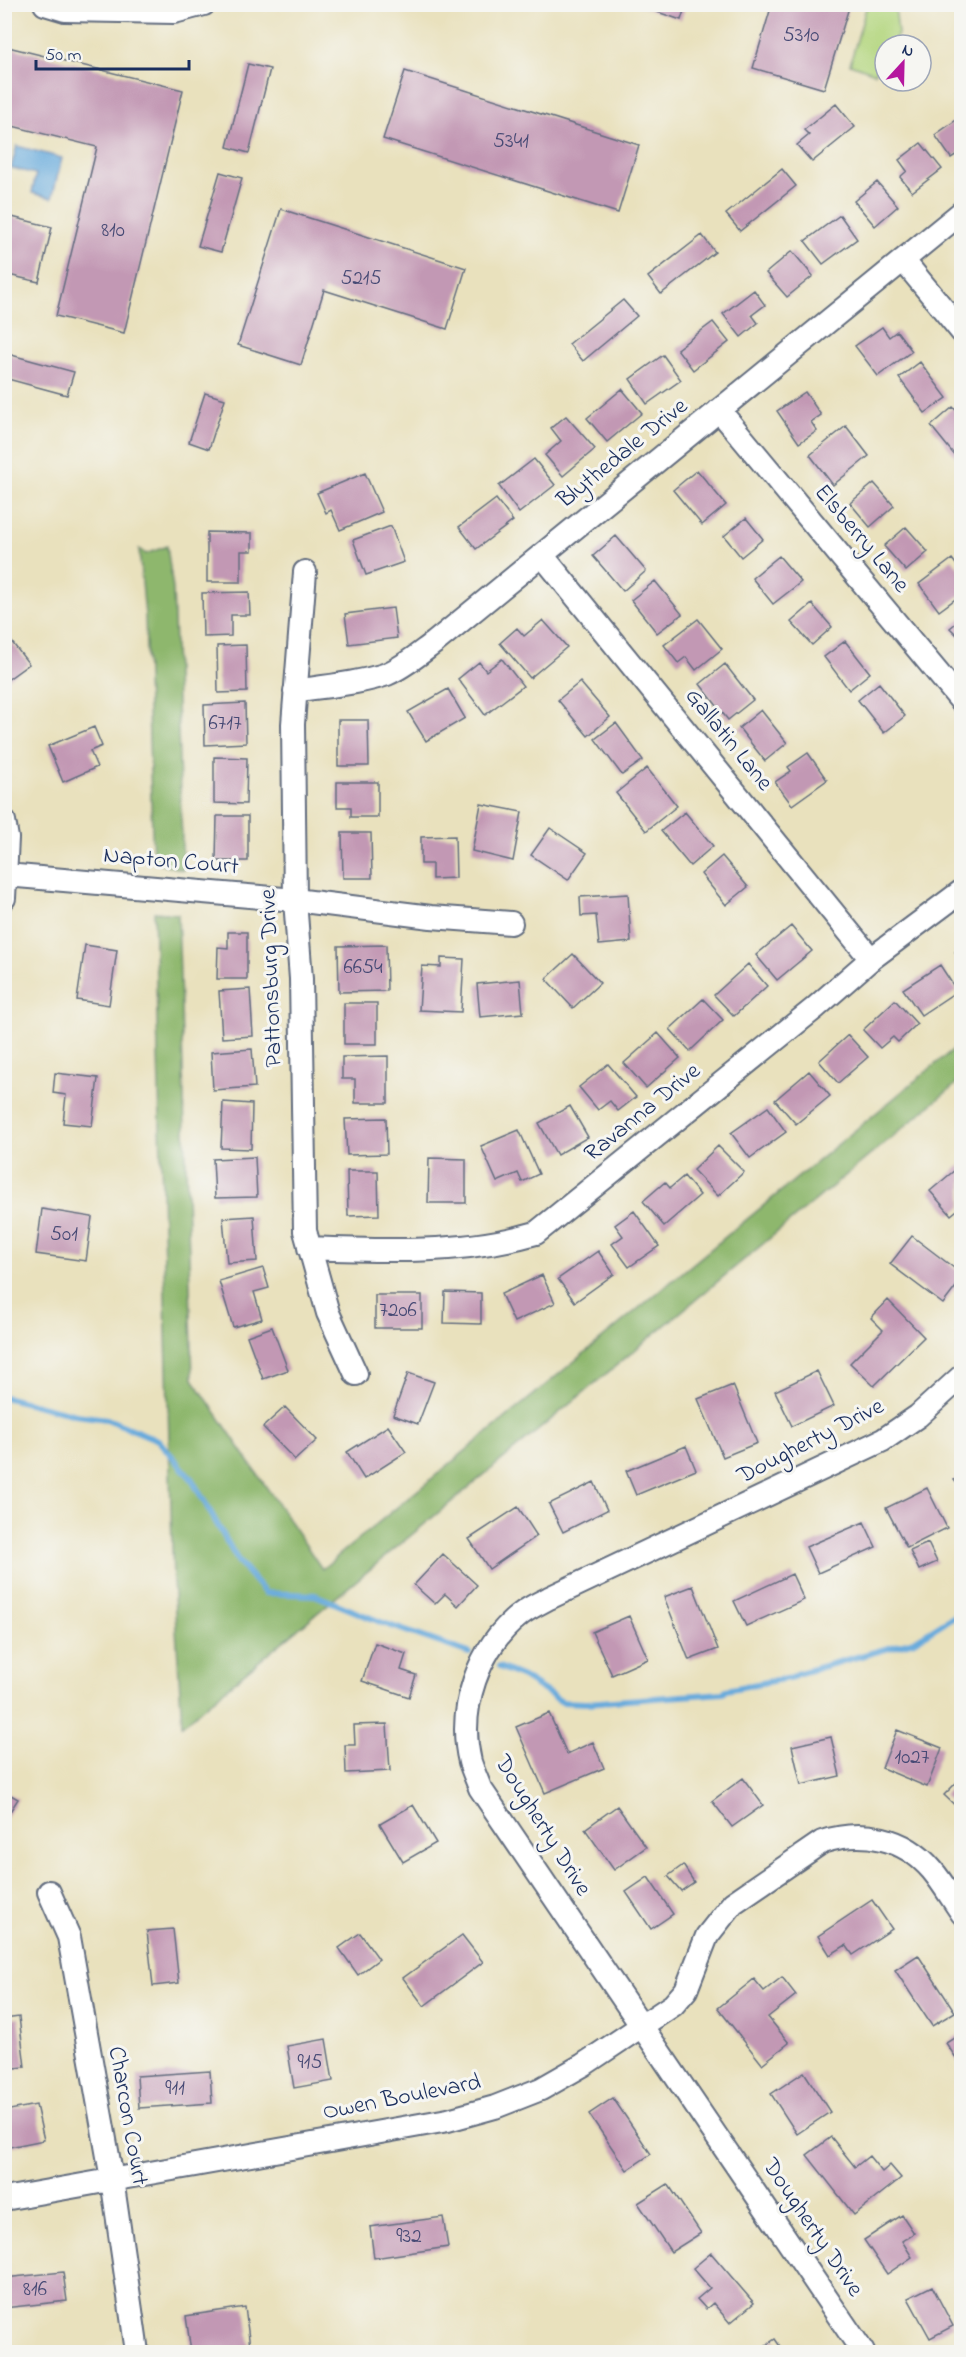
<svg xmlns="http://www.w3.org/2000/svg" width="966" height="2357" font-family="'Indie Flower',sans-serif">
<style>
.green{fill:#b3d67e;stroke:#67826e;stroke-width:1.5}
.forest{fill:#8eb76d;stroke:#547366;stroke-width:1.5}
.water{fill:#67aadc;stroke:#416c9d;stroke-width:1.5}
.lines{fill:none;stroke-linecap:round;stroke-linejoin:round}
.stream{stroke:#67aadc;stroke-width:6}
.building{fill:#c298b4}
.minor-casing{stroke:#636d7f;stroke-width:26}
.minor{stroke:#fff;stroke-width:22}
.labels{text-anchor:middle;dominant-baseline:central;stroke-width:6;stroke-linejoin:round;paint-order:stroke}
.number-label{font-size:21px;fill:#454974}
.street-label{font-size:24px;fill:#1b2f5e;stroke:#f6f6f2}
</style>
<rect width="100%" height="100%" fill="#f6f6f2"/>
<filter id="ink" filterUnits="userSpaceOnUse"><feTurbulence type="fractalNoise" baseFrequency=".0167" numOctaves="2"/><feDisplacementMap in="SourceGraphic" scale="12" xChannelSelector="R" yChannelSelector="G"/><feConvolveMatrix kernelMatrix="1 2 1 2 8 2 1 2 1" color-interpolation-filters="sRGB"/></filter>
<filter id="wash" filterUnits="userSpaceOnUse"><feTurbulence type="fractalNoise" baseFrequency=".008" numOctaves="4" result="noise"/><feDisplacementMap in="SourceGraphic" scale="24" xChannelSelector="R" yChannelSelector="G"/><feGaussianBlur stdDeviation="1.35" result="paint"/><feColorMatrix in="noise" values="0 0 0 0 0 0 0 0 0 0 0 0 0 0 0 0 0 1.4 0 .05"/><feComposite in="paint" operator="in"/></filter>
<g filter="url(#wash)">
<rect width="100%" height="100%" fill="#e9e1bd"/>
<path class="green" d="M867 5H895L898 34 892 45H885V56L875 73 850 64Z"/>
<path class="forest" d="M167 546 173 589 183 870 153 862 145 616 139 549 146 554Z
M154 912 178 914 193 1379 322 1569 961 1043V1080L182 1725 173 1580Z"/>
<path class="water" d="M17 146 62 158 52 198 32 193 36 174 11 168Z"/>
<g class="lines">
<path class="stream" d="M4 1397 76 1415 107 1419 158 1440 191 1478 238 1561 265 1593 315 1595 383 1623 469 1653
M499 1667 523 1677 562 1702 586 1703 723 1693 726 1690 793 1677 796 1674 914 1641 962 1611"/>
</g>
<g id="blocks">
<path class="building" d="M634 4H686L681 20Z
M772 4H850L824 89 753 68Z
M4 46 183 90 124 333 56 316 97 147 4 124Z
M248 64 270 69 249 153 227 147Z
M405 71 639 145 618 213 383 139Z
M836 104 855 127 812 162 797 145 809 135 804 130Z
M962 116V151L951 158 935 135Z
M921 143 942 169 912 192 900 177 907 171 899 160Z
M782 169 796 186 740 231 726 214Z
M220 172 242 178 221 252 198 246Z
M877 182 898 206 875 226 854 201Z
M281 209 466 268 447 329 324 290 301 365 238 345Z
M4 215 52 227 39 282 4 274Z
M840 215 857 239 823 264 805 241Z
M702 235 715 252 661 294 648 277Z
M792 251 813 276 787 297 766 273Z
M754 290 765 305 752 315 758 323 741 337 723 314Z
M623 300 637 316 583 361 569 344Z
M713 322 729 342 693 370 677 349Z
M882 327 889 337 897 331 912 351 878 376 855 346Z
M4 353 74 372 67 395 4 378Z
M663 355 681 380 647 404 630 379Z
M920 362 947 398 925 413 899 378Z
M622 389 642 413 607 442 587 418Z
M805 392 821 415 811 422 817 431 799 443 777 411Z
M205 393 225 399 209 449 189 442Z
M953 407 962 417V453L956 457 931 426Z
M566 416 595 449 563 476 545 455 561 441 551 428Z
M846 426 869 456 833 485 810 455Z
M534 459 555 485 519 513 499 486Z
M697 470 726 505 702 525 673 490Z
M365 473 382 512 340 530 331 510 326 513 317 493Z
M874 483 894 506 870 527 850 503Z
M496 499 513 521 476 549 459 527Z
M746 518 763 539 741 557 724 536Z
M391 526 404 562 366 575 353 540Z
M906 527 928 552 906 571 884 546Z
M207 532 252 533V551H241V582H207Z
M616 536 646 571 623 591 593 556Z
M779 556 801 582 773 604 752 578Z
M952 559 962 572V594L939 611 919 584Z
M655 581 682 614 657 633 631 600Z
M249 592 250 615H231V636L203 637 202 593Z
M812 604 832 627 812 645 791 622Z
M393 608 397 638 349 644 345 614Z
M962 618V640L950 628Z
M698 619 722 649 696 670 686 657 678 663 664 645Z
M543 620 567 647 530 678 500 643 517 628 524 636Z
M7 636 29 664 7 680 4 676V639Z
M845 641 870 673 849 690 824 657Z
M246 645 247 692 218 693 217 646Z
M502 659 523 686 485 715 458 679 479 662 486 671Z
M725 664 753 700 728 720 700 684Z
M580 682 610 717 588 736 558 700Z
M879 683 905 716 884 733 858 700Z
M448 689 465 718 426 741 408 712Z
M245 703 246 743 205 745 204 705Z
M761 710 787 743 765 761 739 728Z
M338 720H368L369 766H338Z
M616 723 643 760 622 775 595 739Z
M94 727 102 746 90 751 97 767 63 782 48 746Z
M808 753 827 780 792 805 775 782 791 771 788 767Z
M214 757 247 758 246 804 214 803Z
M647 768 677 806 646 831 616 793Z
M337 782H378V817H351V807H337Z
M481 804 522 812 513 861 472 851Z
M685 812 713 846 690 866 661 831Z
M217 816H248V861H216Z
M550 828 587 853 568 880 531 855Z
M342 833H371L372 878H343Z
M455 836 456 878 432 879V864H421V837Z
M722 856 748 887 726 905 701 874Z
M628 894 631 942 599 945 596 915 581 916 580 897Z
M791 926 812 951 777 980 756 955Z
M228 932H247V979H217L218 947 228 948Z
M85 945 117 950 109 1005 77 1000Z
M386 945 387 991 339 992 338 946Z
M962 947V960L955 952Z
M573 954 600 983 573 1008 546 979Z
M441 958 464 959 461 1012 419 1010 422 966 441 967Z
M748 964 767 986 734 1016 714 995Z
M940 965 957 991 921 1015 903 989Z
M520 980 523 1013 480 1017 477 984Z
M250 989 253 1036 222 1038 219 991Z
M703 999 723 1020 690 1051 670 1029Z
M895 1000 917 1024 898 1042 893 1037 880 1048 863 1030Z
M344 1003H377V1044H344Z
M658 1033 680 1058 646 1088 624 1063Z
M848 1035 868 1057 838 1083 819 1061Z
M252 1049 255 1087 213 1090 211 1052Z
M388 1056V1103H355V1079H342V1057Z
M608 1064 636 1097 618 1111 610 1101 598 1110 579 1087Z
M809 1071 830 1096 796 1124 775 1100Z
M55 1073 98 1078 92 1126 63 1123 66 1095 53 1093Z
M223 1102 252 1104 251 1149 221 1148Z
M570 1106 588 1137 557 1155 539 1123Z
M768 1107 786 1132 750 1158 731 1133Z
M386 1118 387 1154 347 1155 345 1119Z
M519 1130 539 1174 522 1182 518 1173 497 1182 481 1146Z
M718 1146 744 1172 718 1196 693 1170Z
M255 1157 257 1197 215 1198 213 1159Z
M429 1158 466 1159V1203H428Z
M962 1164V1206L951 1215 930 1191Z
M347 1171H378L379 1215 348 1216Z
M684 1176 700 1195 664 1226 643 1201 665 1182 670 1188Z
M42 1209 92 1217 86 1261 36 1254Z
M634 1211 659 1246 629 1267 612 1244 623 1236 615 1225Z
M254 1216 257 1261 227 1263 223 1218Z
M912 1236 962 1274V1279L943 1304 890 1264Z
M598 1251 614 1274 575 1302 558 1279Z
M263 1268 269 1288 254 1292 262 1319 233 1327 219 1281Z
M542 1275 555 1303 514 1322 501 1294Z
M445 1292 481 1293V1324L444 1323Z
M375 1295H422V1328H375Z
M888 1300 924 1337 874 1386 850 1363 883 1330 871 1318Z
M272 1327 288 1370 263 1379 247 1336Z
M817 1371 834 1406 792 1426 775 1391Z
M408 1373 434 1382 418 1424 393 1415Z
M733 1385 757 1443 723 1457 698 1399Z
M285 1407 317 1440 295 1460 263 1427Z
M388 1426 406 1452 364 1479 347 1452Z
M686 1446 696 1470 636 1495 626 1471Z
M962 1475V1490L954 1480Z
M594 1482 607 1510 563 1532 549 1504Z
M927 1488 947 1528 907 1548 886 1508Z
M518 1507 537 1536 489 1569 469 1539Z
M864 1522 876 1547 818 1573 806 1547Z
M928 1543 937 1562 919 1570 910 1551Z
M443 1554 477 1585 458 1606 445 1594 435 1604 414 1585Z
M792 1574 804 1600 746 1626 734 1601Z
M693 1586 718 1649 689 1660 664 1597Z
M629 1616 648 1659 612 1675 592 1632Z
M375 1643 406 1654 401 1670 416 1675 409 1697 362 1681Z
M549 1713 567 1754 593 1742 604 1768 545 1793 516 1727Z
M387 1724 390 1771 346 1773 345 1745H355L354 1725Z
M897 1730 942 1748 927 1787 882 1768Z
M831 1737 840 1776 801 1785 792 1746Z
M962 1777V1812L944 1795Z
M743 1778 763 1805 732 1827 712 1801Z
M4 1791 18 1799 4 1821Z
M413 1805 436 1843 403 1862 380 1824Z
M617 1806 646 1847 614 1870 585 1829Z
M683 1865 694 1882 681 1891 668 1876Z
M648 1877 673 1914 651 1929 626 1892Z
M872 1900 892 1929 853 1955 846 1945 830 1955 818 1936Z
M173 1929 179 1983 153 1986 147 1931Z
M360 1933 379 1959 358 1975 339 1948Z
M462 1935 483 1962 424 2006 403 1978Z
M918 1955 955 2012 932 2026 895 1970Z
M782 1977 796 1995 768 2017 789 2043 762 2064 718 2008 754 1979 764 1991Z
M19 2017 25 2067 4 2069V2019Z
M962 2033V2067L946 2043Z
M326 2039 333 2081 294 2088 287 2046Z
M210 2071 212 2103 139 2108 137 2076Z
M804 2072 830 2112 797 2134 771 2094Z
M613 2098 651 2154 627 2170 589 2114Z
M36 2105 44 2140 4 2148V2111Z
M831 2137 855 2167 869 2156 882 2172 890 2165 901 2178 854 2215 807 2155Z
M668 2184 701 2233 671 2252 638 2203Z
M902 2215 914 2233 902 2241 912 2257 887 2274 864 2240Z
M443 2217 448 2247 374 2258 370 2227Z
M711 2253 754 2303 730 2323 713 2303 706 2309 697 2299 710 2288 693 2268Z
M63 2272 67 2301 4 2308V2278Z
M932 2286 953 2326 930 2338 908 2298Z
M245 2307 250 2347 211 2352H191L186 2316Z
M775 2339 784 2352H756Z"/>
</g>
</g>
<g filter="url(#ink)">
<use href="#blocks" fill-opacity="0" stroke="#636d7f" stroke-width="1.5"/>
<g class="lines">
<defs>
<path id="minor" d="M45 4 65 10 174 12 204 4
M903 260 962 332
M719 410 962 702
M542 555 871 959
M305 572 293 724 295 900 301 979 305 1231 328 1313 356 1374
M295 691C325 686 358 684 387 674 404 667 419 654 434 643L962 212
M4 821 7 838 4 898
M6 875 295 900 431 917 511 923
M309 1248C383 1251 465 1254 536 1233L815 1008 871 959 962 891
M49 1892 69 1937 112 2179 137 2352
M4 2199 448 2120 495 2107 541 2089 583 2065 673 2005 686 1990 707 1936 733 1903 822 1842C862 1829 904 1837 932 1870 943 1883 952 1899 962 1913
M863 2352C736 2164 607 1977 480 1788 477 1780 473 1771 470 1762 457 1709 478 1647 521 1614 530 1607 540 1603 549 1598L883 1440 918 1416 962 1376"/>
</defs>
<use href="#minor" class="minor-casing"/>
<use href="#minor" class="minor"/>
</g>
</g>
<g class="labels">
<g class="number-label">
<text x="801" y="36">5310</text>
<text x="511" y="142">5341</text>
<text x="113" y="231">810</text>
<text x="361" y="279">5215</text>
<text x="225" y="724">6717</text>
<text x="363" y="968">6654</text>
<text x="64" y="1235">501</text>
<text x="398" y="1311">7206</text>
<text x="912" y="1758">1027</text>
<text x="310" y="2063">915</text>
<text x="175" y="2089">911</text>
<text x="409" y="2237">932</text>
<text x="35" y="2290">816</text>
</g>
<g class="street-label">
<text transform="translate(623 454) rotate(-39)">Blythedale Drive</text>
<text transform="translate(861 539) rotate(50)">Elsberry Lane</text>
<text transform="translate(728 740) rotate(51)">Gallatin Lane</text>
<text transform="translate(171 862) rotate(5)">Napton Court</text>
<text transform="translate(272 978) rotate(-92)">Pattonsburg Drive</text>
<text transform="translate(643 1113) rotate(-39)">Ravanna Drive</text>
<text transform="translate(811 1442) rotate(-27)">Dougherty Drive</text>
<text transform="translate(542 1826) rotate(58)">Dougherty Drive</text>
<text transform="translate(402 2098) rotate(-11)">Owen Boulevard</text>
<text transform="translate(127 2116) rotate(80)">Charcon Court</text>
<text transform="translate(812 2228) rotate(56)">Dougherty Drive</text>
</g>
</g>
<rect width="966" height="2357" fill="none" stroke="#f6f6f2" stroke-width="24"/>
<g transform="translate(903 63) rotate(22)"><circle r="28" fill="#f6f6f2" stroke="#9ea6b7" stroke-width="1.5"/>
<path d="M0-4.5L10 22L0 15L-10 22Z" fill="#b5179e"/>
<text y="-9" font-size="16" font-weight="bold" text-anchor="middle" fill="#1b2f5e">N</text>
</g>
<path d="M36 60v9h153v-9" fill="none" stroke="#1b2f5e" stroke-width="3"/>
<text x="45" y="60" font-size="18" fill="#1b2f5e" stroke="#f6f6f2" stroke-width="4.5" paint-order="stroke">50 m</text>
</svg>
